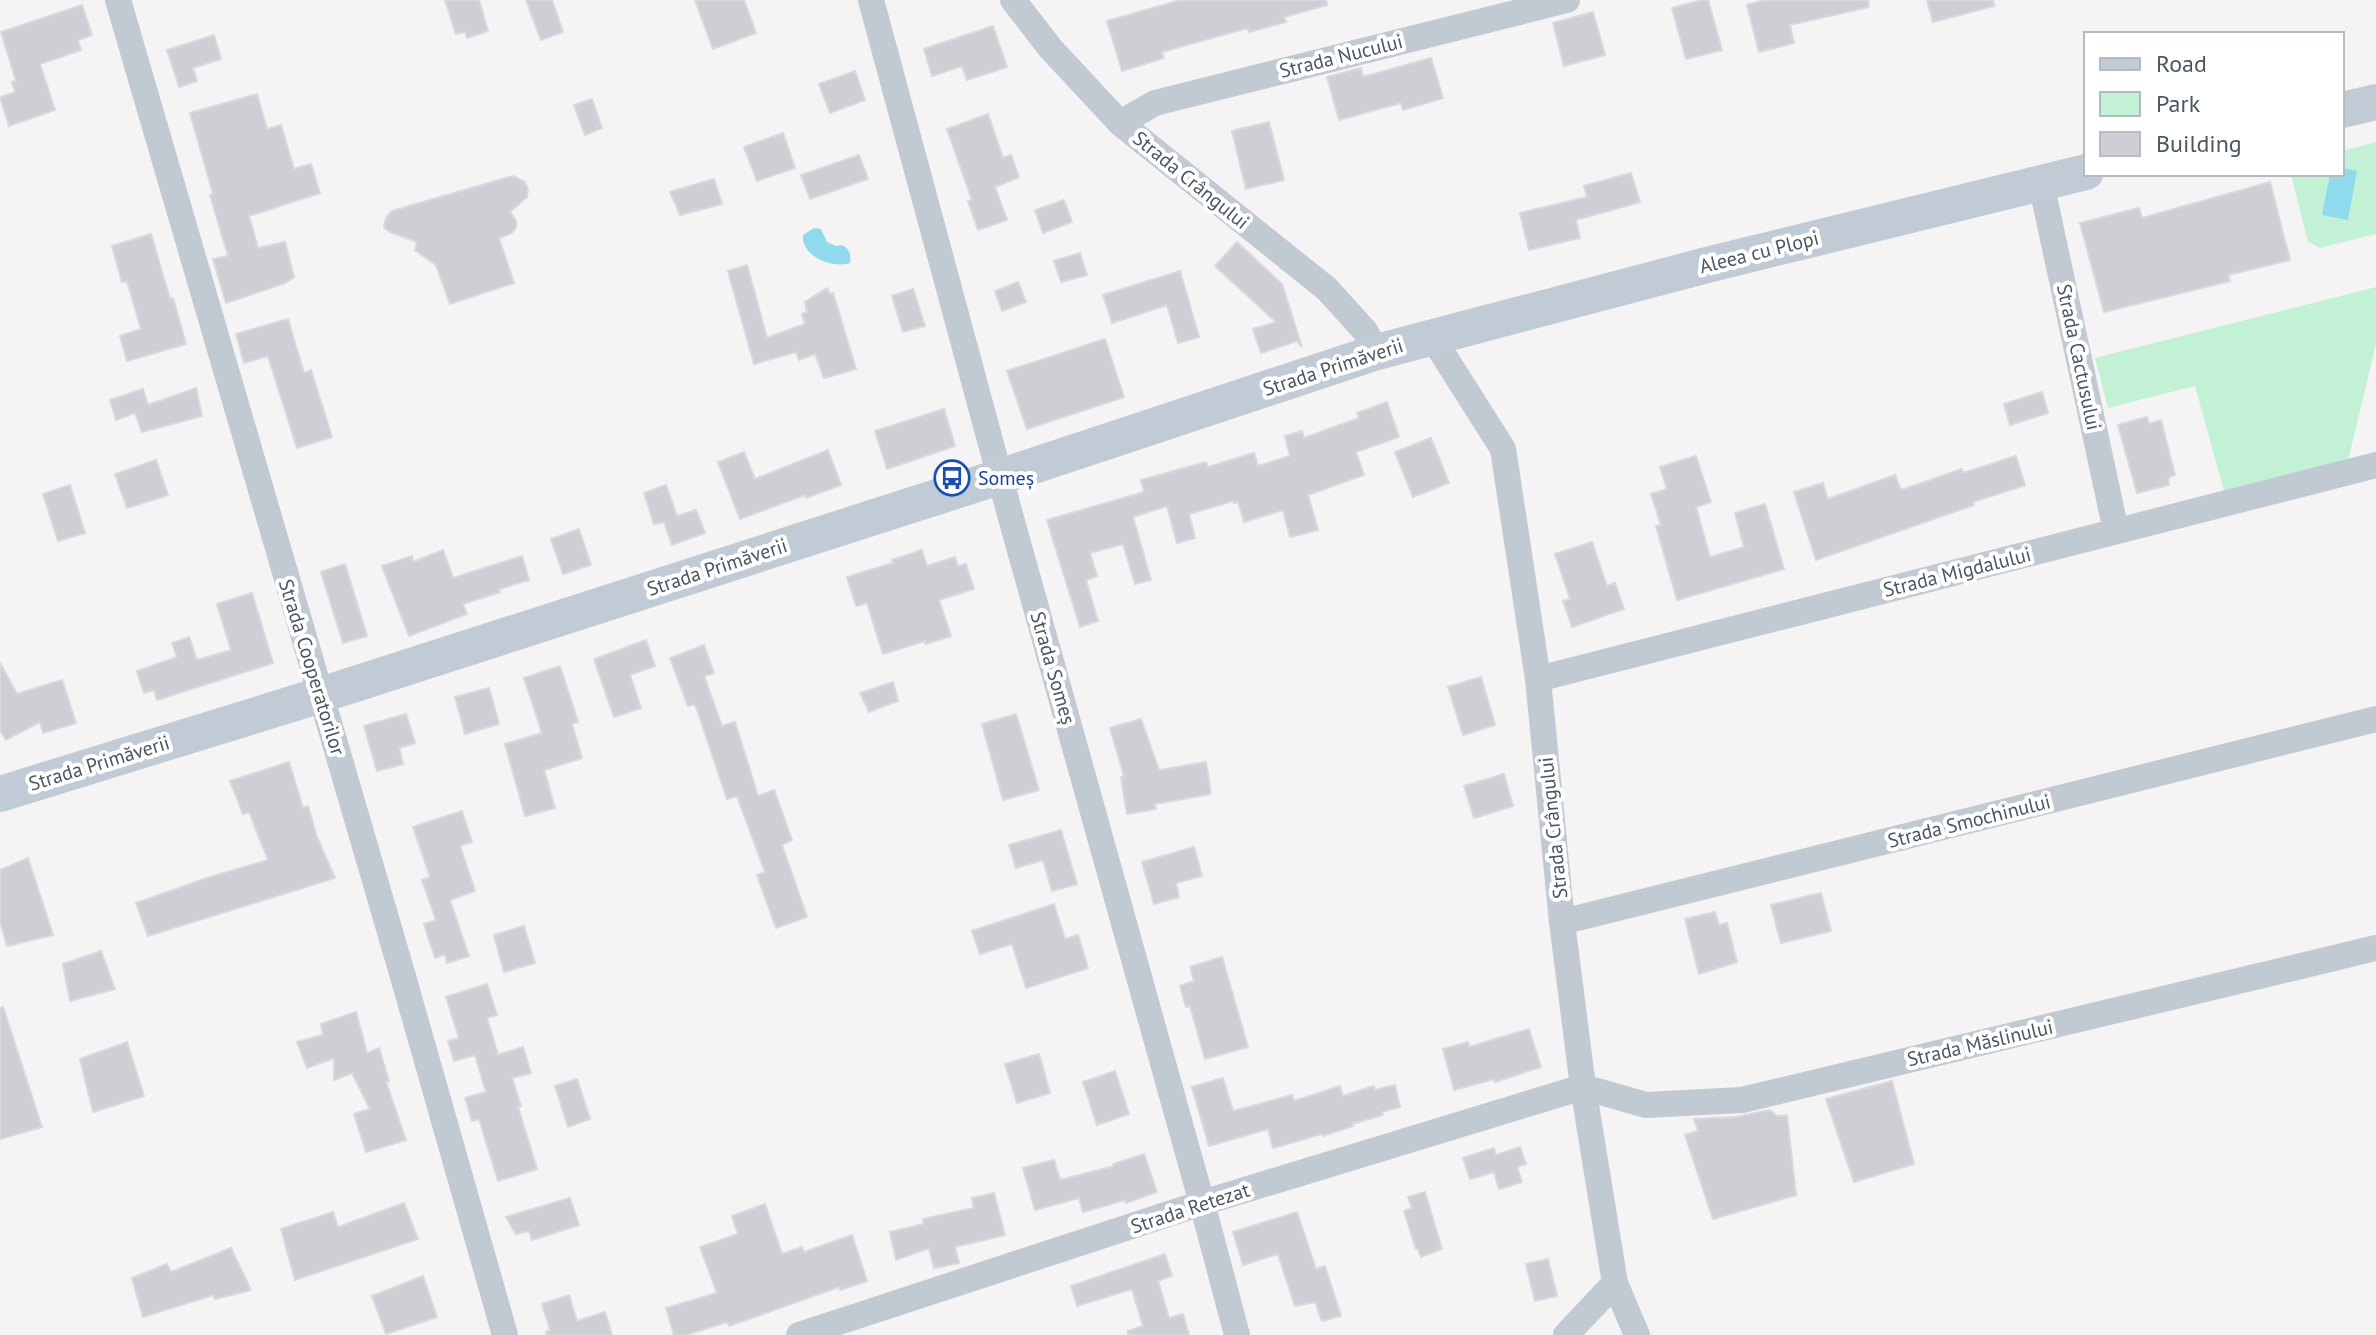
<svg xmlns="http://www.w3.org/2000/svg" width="2376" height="1335" font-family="'PT Sans',sans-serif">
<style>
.green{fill:#c3f1d5}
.water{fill:#90daee}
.building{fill:#cdcfd5;stroke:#d7d9de;stroke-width:2}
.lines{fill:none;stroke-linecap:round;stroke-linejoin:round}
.street{stroke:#c1cad2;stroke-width:26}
.secondary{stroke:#c1cbd6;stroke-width:36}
.labels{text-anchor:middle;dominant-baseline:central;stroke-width:8;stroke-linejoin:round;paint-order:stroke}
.street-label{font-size:20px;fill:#4a5661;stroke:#fff}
.transit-label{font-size:20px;fill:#164399;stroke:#fff;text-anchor:start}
</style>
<rect width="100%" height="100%" fill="#f5f3f3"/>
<path class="green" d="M2376 142V234L2320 248 2308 242 2291 174H2342V151Z
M2376 287V344L2347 465 2225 495 2195 386 2108 408 2095 358Z"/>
<path class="water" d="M2342 168 2357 171 2348 220 2322 215 2330 174H2342Z
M814 228 821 229 827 242 836 246 842 245C850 250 851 254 850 263 832 269 801 256 803 235Z"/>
<path class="building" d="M445 0H479L488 31 467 38 465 32 456 34Z
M526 0H552L563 32 541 40Z
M695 0H744L756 33 713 49Z
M1181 0H1326L1327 5 1284 17 1286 22 1249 32 1248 28 1162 52 1164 58 1122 71 1107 21Z
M1702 0H1708L1722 50 1686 59 1672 8Z
M1765 0H1868L1869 7 1790 25 1794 43 1759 52 1747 5Z
M1927 0H1993L1994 6 1933 22Z
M82 5 92 35 78 40 81 50 40 64 55 110 9 126 0 97 15 92 12 82 16 81 1 32Z
M1593 12 1605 55 1564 66 1553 23Z
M993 26 1007 67 967 80 962 66 932 76 924 49Z
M214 35 221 59 193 68 197 81 179 87 167 50Z
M1431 58 1443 98 1403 110 1401 103 1339 120 1327 77 1361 68 1363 77Z
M855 71 865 100 830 113 819 84Z
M257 94 267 129 281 125 294 169 311 164 320 193 249 216 258 248 285 242 294 277 285 283 226 303 213 259 228 256 210 195 213 194 190 113Z
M592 99 602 128 585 135 574 105Z
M988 114 1003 158 1011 155 1019 177 995 187 1007 220 978 230 968 201 972 200 947 129Z
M1269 122 1284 180 1246 189 1232 131Z
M783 133 795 168 757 181 744 147Z
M859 155 868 179 810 199 801 175Z
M1631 173 1640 202 1576 220 1580 238 1529 250 1520 213 1587 197 1584 186Z
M513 176 525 182 528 189 527 197 510 212 516 221V227L512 233 499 238 514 283 450 304 436 265 415 250 417 242 390 232 384 227 386 218 392 211Z
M714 179 722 204 680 215 670 192Z
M2270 182 2290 260 2228 275 2230 281 2104 312 2080 223 2139 208 2142 218Z
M1064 200 1072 222 1043 233 1035 210Z
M151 234 170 299 173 298 186 344 127 361 120 336 141 329 127 281 122 282 112 246Z
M1237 242 1282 284 1302 347 1297 341 1261 353 1253 329 1276 322 1215 266Z
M1080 253 1087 275 1061 282 1054 261Z
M747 265 767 338 805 324 802 314 807 312 805 302 827 288 830 294 833 293 856 369 824 378 815 354 799 360 796 352 754 364 728 271Z
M1180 271 1199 337 1178 343 1167 305 1112 323 1103 295Z
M1018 282 1026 302 1002 311 995 291Z
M913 289 925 326 903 332 892 296Z
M288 319 304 373 311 370 332 437 297 448 268 356 244 363 236 334Z
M1105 339 1124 397 1027 429 1007 371Z
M196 388 202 416 142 432 135 413 116 420 110 400 143 389 148 405Z
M2042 392 2048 413 2010 425 2004 404Z
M1387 402 1399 437 1356 452 1364 475 1308 495 1318 530 1290 537 1283 510 1244 522 1238 502 1234 503 1233 501 1189 514 1195 538 1177 543 1167 506 1133 517 1151 580 1135 584 1123 544 1090 553 1097 576 1086 580 1098 621 1080 627 1047 520 1144 492 1141 480 1206 462 1208 467 1254 453 1258 466 1290 456 1285 436 1302 431 1304 438 1359 418 1357 413Z
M944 409 955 446 887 469 875 431Z
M2147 417 2149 424 2161 420 2175 475 2168 478 2169 485 2137 493 2118 425Z
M1431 438 1449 483 1413 497 1395 452Z
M828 450 841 485 806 498 805 495 740 519 718 462 744 452 755 479Z
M1696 456 1711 502 1696 507 1710 557 1744 547 1735 513 1765 504 1784 569 1677 600 1656 526 1661 525 1651 494 1667 489 1660 467Z
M2016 456 2025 485 1973 502 1974 505 1816 560 1794 492 1823 483 1828 499 1895 475 1901 490 1962 469 1963 473Z
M156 460 168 495 127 508 115 474Z
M70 485 85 533 58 541 43 494Z
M666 485 677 516 696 510 705 533 672 545 664 522 654 524 644 493Z
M579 529 591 565 563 574 551 539Z
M1592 542 1607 586 1615 583 1624 609 1572 627 1563 601 1570 599 1555 554Z
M443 550 453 578 522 556 529 580 499 589 500 592 463 604 467 614 409 636 382 566 412 556 413 562Z
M922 550 927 566 955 557 958 566 966 564 974 589 939 600 951 636 926 644 925 641 883 654 867 603 856 606 847 577 893 563 892 560Z
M345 564 367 636 343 643 321 572Z
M252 593 273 663 157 700 154 690 144 693 137 671 177 657 172 643 189 637 197 660 231 650 217 604Z
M646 640 655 666 630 675 641 708 614 717 594 659Z
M704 645 714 673 704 676 722 726 735 722 758 796 774 790 792 840 782 845 807 917 776 928 757 875 765 872 737 796 727 799 695 704 688 706 670 658Z
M0 663 17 694 62 680 76 723 43 733 40 722 6 740 0 730Z
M560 666 578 722 572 724 582 758 544 770 555 808 525 816 505 744 542 733 524 678Z
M1481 677 1495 725 1463 735 1448 687Z
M893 682 898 701 869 712 860 693Z
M489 688 499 724 465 734 455 697Z
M406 714 415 743 399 748 403 764 377 771 364 726Z
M1016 714 1039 790 1003 800 982 724Z
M1141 719 1159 770 1206 762 1211 794 1155 804 1156 809 1127 814 1121 777 1124 776 1110 728Z
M289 762 303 808 308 806 317 837 335 878 148 936 136 903 207 878 268 860 249 812 243 814 230 781Z
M1504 774 1513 806 1474 818 1464 786Z
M462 811 472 842 460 846 475 891 450 900 469 956 447 963 445 954 435 958 424 924 436 920 422 880 430 877 413 827Z
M1061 830 1077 884 1052 891 1043 860 1016 868 1009 845Z
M1194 847 1202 876 1176 883 1179 897 1154 904 1142 862Z
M28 858 53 935 7 946 0 922V870Z
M1821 893 1831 931 1781 943 1771 905Z
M1054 904 1065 939 1078 935 1088 968 1026 988 1012 944 980 954 972 931Z
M1715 912 1719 925 1727 923 1737 962 1699 974 1685 919Z
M524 926 535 963 504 972 494 935Z
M101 951 115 989 70 1001 63 964Z
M1222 957 1248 1047 1205 1059 1190 1006 1186 1007 1180 986 1194 981 1190 967Z
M487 984 497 1015 487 1018 498 1055 523 1047 531 1073 512 1078 521 1106 518 1107 537 1169 498 1181 479 1119 472 1121 465 1098 486 1092 475 1055 454 1061 448 1041 459 1038 446 997Z
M3 1007 42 1127 0 1139V1008Z
M356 1012 367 1053 379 1048 389 1081 386 1082 406 1140 366 1152 354 1114 370 1109 352 1073 334 1080V1058L307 1068 297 1042 323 1035 321 1024Z
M1529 1029 1541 1067 1495 1082 1494 1079 1454 1090 1443 1049 1468 1042 1469 1047Z
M127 1042 144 1096 93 1112 80 1059Z
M1039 1054 1050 1093 1017 1103 1005 1064Z
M1115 1071 1129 1114 1097 1125 1083 1082Z
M1223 1078 1233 1111 1292 1095 1294 1101 1340 1086 1343 1096 1374 1086 1375 1090 1395 1085 1400 1107 1382 1112 1383 1115 1352 1124 1353 1126 1323 1136 1322 1134 1273 1148 1268 1129 1209 1146 1192 1087Z
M577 1079 590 1119 568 1127 555 1086Z
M1892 1081 1914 1164 1854 1182 1826 1099Z
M1770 1110 1777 1116 1787 1115 1796 1195 1713 1219 1685 1135 1698 1131 1694 1119 1735 1117Z
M1520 1147 1526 1164 1517 1167 1522 1182 1499 1189 1494 1172 1470 1179 1463 1158 1494 1148 1496 1155Z
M1144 1154 1157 1192 1126 1203 1125 1200 1083 1212 1079 1198 1035 1210 1023 1168 1054 1160 1060 1180 1114 1166 1113 1164Z
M1425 1192 1442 1249 1421 1257 1418 1249H1416L1404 1211 1412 1208 1408 1197Z
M994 1193 1005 1235 955 1247 959 1263 934 1268 929 1248 896 1260 890 1232 924 1224 923 1219 974 1208 972 1198Z
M570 1198 579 1225 532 1240 529 1231 516 1234 506 1217Z
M404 1203 418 1239 295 1280 281 1229 333 1212 338 1227Z
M765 1204 782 1254 802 1247 804 1252 852 1235 867 1281 840 1290 839 1287 729 1326 727 1322 686 1335H674L666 1308 717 1293 700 1247 738 1234 732 1216Z
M1297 1212 1316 1269 1325 1266 1341 1316 1322 1321 1315 1302 1295 1306 1278 1254 1243 1265 1233 1232Z
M231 1248 251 1290 215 1299 213 1295 143 1317 132 1278 167 1264 171 1272Z
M1165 1254 1172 1276 1158 1281 1169 1318 1183 1314 1189 1335H1128V1331L1143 1326 1132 1289 1077 1306 1071 1286Z
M1548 1259 1557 1296 1535 1301 1526 1264Z
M423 1276 437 1317 386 1334 372 1296Z
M569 1295 577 1321 605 1312 612 1335H546V1332L550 1330 542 1304Z"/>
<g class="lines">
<path class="street" d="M118 0 402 973 505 1335
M871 0 1011 518 1202 1203 1237 1335
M1013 0 1051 49 1120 123 1327 289 1365 331 1377 352
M1120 123 1155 103 1567 0
M2041 183 2116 531
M1432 337 1503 449 1538 679 1562 922 1583 1087 1615 1283 1637 1335
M1538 679 2376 465
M1562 922 2376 719
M1583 1087 1646 1105 1742 1100 2376 948
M799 1335 1202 1203 1583 1087
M1566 1335 1615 1283"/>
<path class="secondary" d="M2342 110 2376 102
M0 794 321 695 1030 467 1377 352 1707 265 2086 172"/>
</g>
<defs>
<symbol id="bus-ring" viewBox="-11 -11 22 22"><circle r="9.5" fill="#fff" stroke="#1a4fb4" stroke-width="1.5"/><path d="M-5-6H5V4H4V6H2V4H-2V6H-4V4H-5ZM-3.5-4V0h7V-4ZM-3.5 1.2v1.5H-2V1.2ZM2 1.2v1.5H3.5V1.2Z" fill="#1a4fb4"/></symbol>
</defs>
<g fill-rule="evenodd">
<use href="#bus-ring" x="932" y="458" width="40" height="40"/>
</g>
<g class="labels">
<g class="street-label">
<text transform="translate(1341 56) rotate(-14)">Strada Nucului</text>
<text transform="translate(1191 180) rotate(39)">Strada Crângului</text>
<text transform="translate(1759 252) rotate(-14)">Aleea cu Plopi</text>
<text transform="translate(2079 357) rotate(78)">Strada Cactusului</text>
<text transform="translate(1333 367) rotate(-18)">Strada Primăverii</text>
<text transform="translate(717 567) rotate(-18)">Strada Primăverii</text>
<text transform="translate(1957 572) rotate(-14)">Strada Migdalului</text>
<text transform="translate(312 667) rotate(73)">Strada Cooperatorilor</text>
<text transform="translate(1053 668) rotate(74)">Strada Someș</text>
<text transform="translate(99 763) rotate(-17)">Strada Primăverii</text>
<text transform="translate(1969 821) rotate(-14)">Strada Smochinului</text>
<text transform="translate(1553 828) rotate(-96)">Strada Crângului</text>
<text transform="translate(1980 1043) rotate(-13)">Strada Măslinului</text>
<text transform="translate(1190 1208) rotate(-18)">Strada Retezat</text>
</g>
<g class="transit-label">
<text x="978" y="478">Someș</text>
</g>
</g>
<rect x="2084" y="32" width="260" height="144" fill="#ffffff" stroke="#b7bbc0" stroke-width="2"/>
<rect x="2100" y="58" width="40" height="12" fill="#c1cbd6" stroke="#b7bbc0" stroke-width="2"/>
<text x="2156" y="72" font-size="24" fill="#4a5661">Road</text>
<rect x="2100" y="92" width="40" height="24" fill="#c3f1d5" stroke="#b7bbc0" stroke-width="2"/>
<text x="2156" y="112" font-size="24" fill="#4a5661">Park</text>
<rect x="2100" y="132" width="40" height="24" fill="#cdcfd5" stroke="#b7bbc0" stroke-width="2"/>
<text x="2156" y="152" font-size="24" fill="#4a5661">Building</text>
</svg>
